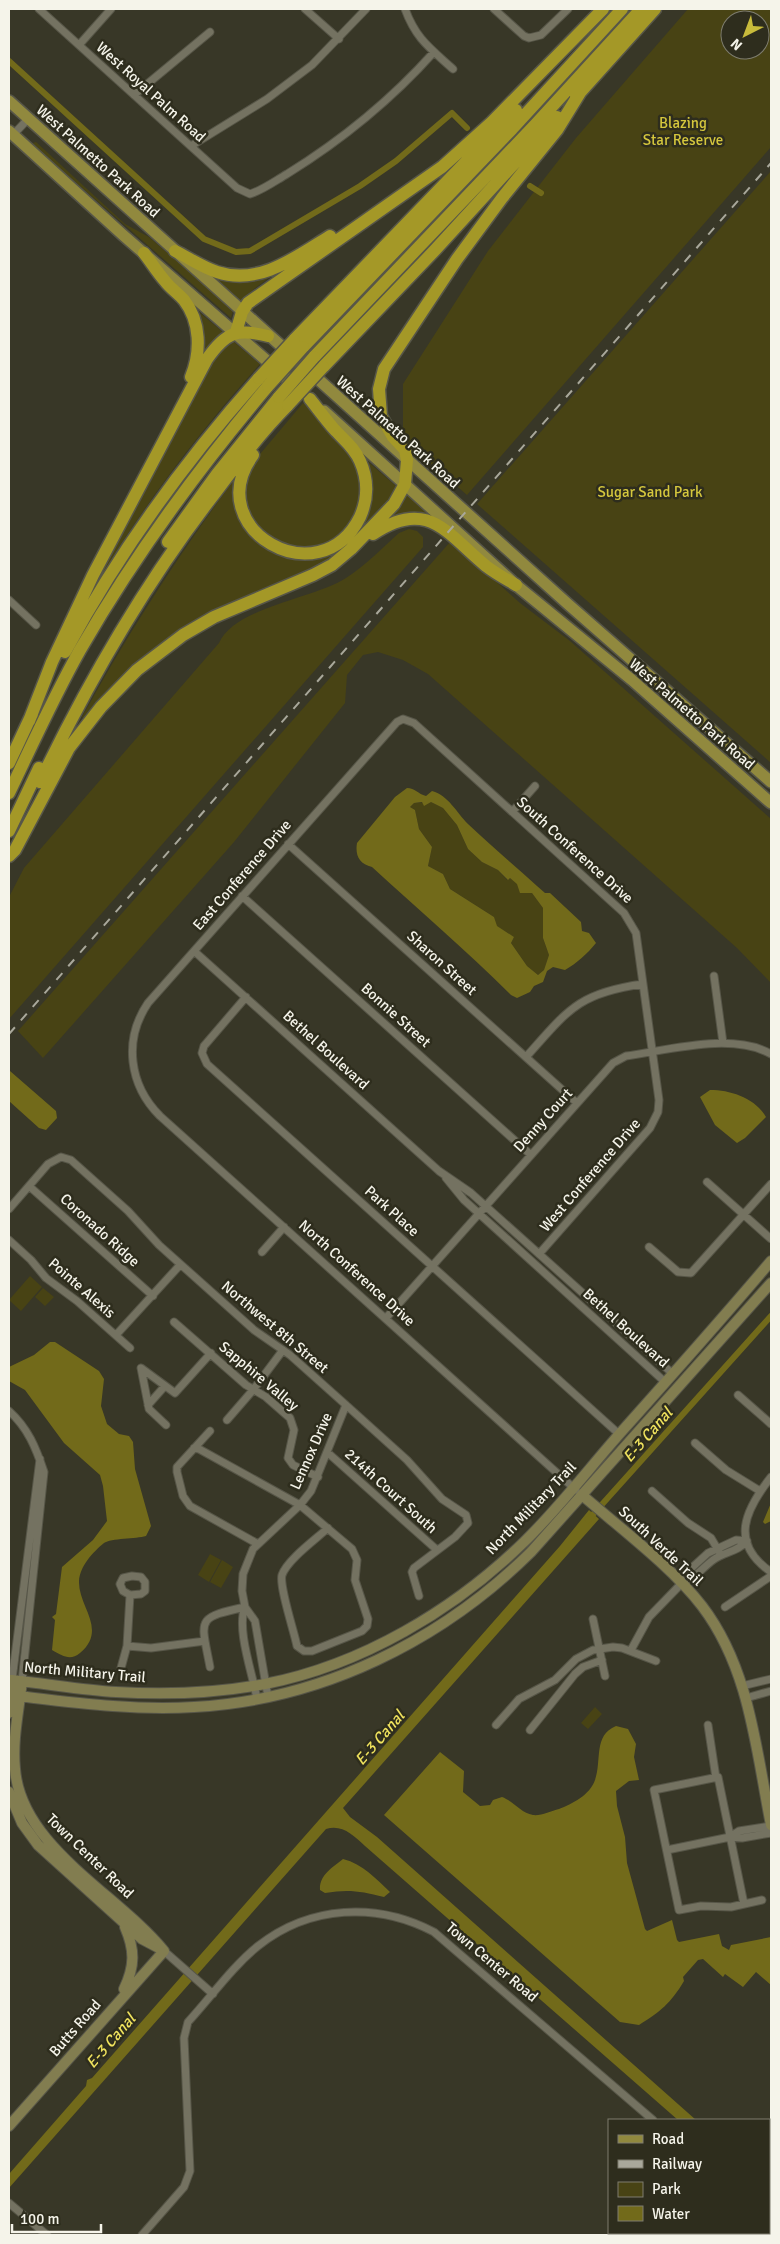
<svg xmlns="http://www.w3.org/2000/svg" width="780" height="2244" font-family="Signika,sans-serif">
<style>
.green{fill:#484314;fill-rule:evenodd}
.water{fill:#726a1a;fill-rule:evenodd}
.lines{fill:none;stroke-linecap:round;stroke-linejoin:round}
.canal{stroke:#726a1a;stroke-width:6}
.street-casing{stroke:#575648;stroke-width:9}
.secondary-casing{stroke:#575648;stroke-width:12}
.primary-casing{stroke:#575648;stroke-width:14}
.highway-casing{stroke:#575648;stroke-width:15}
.street{stroke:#747261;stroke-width:7}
.secondary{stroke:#827d50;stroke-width:10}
.primary{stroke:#91893e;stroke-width:11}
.highway{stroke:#a49827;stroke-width:12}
.rail{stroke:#a9a89b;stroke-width:2;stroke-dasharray:9 9;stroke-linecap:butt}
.highway-bridge-casing{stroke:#575648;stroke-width:15;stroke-linecap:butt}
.highway-bridge{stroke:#a49827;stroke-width:12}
.labels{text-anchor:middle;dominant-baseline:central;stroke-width:5;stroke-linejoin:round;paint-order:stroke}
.street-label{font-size:15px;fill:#f5f4ea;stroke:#2e2d1d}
.park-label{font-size:15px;fill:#d5c73d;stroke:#2e2d1d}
.water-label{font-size:16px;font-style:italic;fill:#f0e35e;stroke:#2e2d1d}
</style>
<rect width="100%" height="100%" fill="#383727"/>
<path class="green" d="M688 9H771V147L467 495 403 440V384L488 251 576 138ZM730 20H760V50H730Z
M36 142 125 224 149 237 233 310 231 318 34 146 33 143Z
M771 171V763L477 504Z
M274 274 254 289 241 301 212 275Z
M194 308 223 332 214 341 200 360Z
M234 342 260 364C197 434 140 510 92 591L115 537 216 354Z
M303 403 341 438 352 452 364 488 354 520 331 542 305 550 265 536 246 509V483L255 460Z
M366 460 396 486V488L389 503 335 558 220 610 85 720 82 717C128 633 179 554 236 477L240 514 297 557 355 529Z
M407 495 432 517 412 513 389 518Z
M409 529 417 531 423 537V547L9 1019V897L24 868 219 643C235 607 313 599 346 578 365 566 382 548 399 533Z
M451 541 520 603 570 641 771 819V983L737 948 428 674 403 660 378 652 363 655 347 675 345 703 234 842 43 1058 18 1031Z
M431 802 443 808 457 825 468 849 482 862 498 870 507 880 510 878 532 893 543 908V938L549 955 544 970 538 975 527 966 511 943 514 937 496 926 494 917 450 889 443 874 428 866 432 847 419 829 415 810 410 807 414 803Z
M30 1276 42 1287 21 1311 9 1300Z
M43 1288 54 1297 45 1306 35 1297Z
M210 1554 221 1560 209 1582 198 1575Z
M222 1560 233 1567 221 1588 210 1582Z
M595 1707 602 1714 588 1729 581 1723Z"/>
<path class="water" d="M407 788C415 788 418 794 426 796L432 791C449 796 456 812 468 824 490 845 514 865 537 886L545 893H550L581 922 582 931 589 933 596 943C587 954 577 963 565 970L553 967 547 971 543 982 534 986 530 992 517 998 511 995C467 951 419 910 372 867 359 864 355 855 357 843L395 797ZM422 802 424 806 431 802 443 808 457 825 468 849 482 862 498 870 508 880 510 878 517 884 520 893H532L543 908V938L549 955 544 970 538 975 527 966 511 943 514 937 497 926 494 917 450 889 443 874 428 866 432 847 419 829 415 810 410 807 414 803Z
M10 1071 56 1111 57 1118 46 1130 39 1128 9 1101Z
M710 1090C731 1090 755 1098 766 1117L745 1138 737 1143 715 1125 700 1097Z
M50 1342H55L99 1371 104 1379 101 1406 107 1424 119 1434 129 1436 133 1442 135 1469 151 1526 146 1536C136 1539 111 1538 104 1543 93 1552 80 1566 79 1581 78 1607 108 1629 80 1653 70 1661 63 1656 52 1650L55 1620 52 1617 56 1614 62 1567 93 1540 107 1521 103 1486 100 1475 64 1443 25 1390 9 1381V1367L34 1355Z
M771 1503V1521L765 1524 763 1522Z
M589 1510 599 1519 343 1808 350 1817 377 1837 696 2120H678L365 1846C353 1835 342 1824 326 1829L9 2188V2174L86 2086 87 2080 92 2078 560 1546Z
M616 1726 628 1729 636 1744 634 1757 639 1780 629 1781 616 1791 617 1806 625 1837 627 1863 645 1929 647 1931 672 1920 677 1940 679 1942 719 1934 722 1946 729 1950 731 1945 771 1937V1985L756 1972 743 1987 725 1974 723 1977 703 1959 698 1960 683 1977 684 1981C671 2003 660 2012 639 2025L620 2022 384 1815 440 1752 464 1771 463 1792 480 1806 490 1805 493 1800 502 1797C513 1801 521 1813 533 1815 541 1816 551 1811 559 1809 572 1804 590 1795 595 1780 602 1761 593 1735 616 1726Z
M343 1859C363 1864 376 1879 390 1892L384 1897C361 1891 348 1889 325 1893L320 1890C319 1875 333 1867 343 1859Z"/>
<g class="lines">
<path class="canal" d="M9 61 204 239 236 252 250 251 360 186 396 161 452 113 467 128
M530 186 541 193
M588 1520 771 1316"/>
<defs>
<path id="street" d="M39 9 237 188 250 194C263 190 275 181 287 174 342 140 391 100 434 52
M305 9 339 39
M405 9C416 39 430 48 453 69
M494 9 524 36 529 38 541 35 568 9
M79 45 111 9
M134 95 210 32
M13 135 28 119
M191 146 267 99 312 65 366 9
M9 600 36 625
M512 812 535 786
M288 844 577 1103
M242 896 531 1155
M194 951 439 1171 471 1193 673 1374
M714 976 723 1043
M246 997 204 1046 202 1053 207 1064 619 1434
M526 1057C568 1010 578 993 643 984
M446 1178 464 1200 665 1382
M707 1182 771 1239
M29 1186 153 1296
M9 1209 48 1164 61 1157 71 1160 128 1211 159 1245 254 1330 290 1355 346 1405 407 1460 442 1499 466 1515 468 1523 455 1537 414 1568 412 1572 419 1596
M9 1240 31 1260 46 1278 77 1301 130 1348
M649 1247 678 1272 691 1273 771 1184
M262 1252 284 1227
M539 1254 650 1128 658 1112 659 1100 636 933 624 913 414 723 403 719 397 722 148 1003C123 1040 129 1085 160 1116L576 1490
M386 1318 613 1063 626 1056C669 1050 732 1032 771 1054
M174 1322 246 1385 266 1397 290 1418 294 1430 288 1458 293 1465 318 1477
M116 1335 180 1265
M738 1395 771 1424
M148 1405 164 1387
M9 1411C28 1428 36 1448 44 1472L22 1681
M227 1420 253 1390 283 1350
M166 1425 149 1409 141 1368 175 1393 211 1353
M210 1431 177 1467V1472L183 1496 190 1506 258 1544
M695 1443 726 1470 760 1491
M194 1448 199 1449 300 1505 352 1549 357 1560 355 1580 368 1619 367 1626 362 1631 312 1651H304L297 1646C294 1631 279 1586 282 1575 287 1560 316 1539 328 1528
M327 1452 437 1550
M771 1477C745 1510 729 1543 771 1572
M652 1491 688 1523 711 1538 721 1555
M682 1583C695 1579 702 1568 713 1560 725 1551 736 1553 747 1541
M245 1607C236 1629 253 1675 257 1699
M725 1607 771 1576
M593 1619 605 1676
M127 1646 151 1648 205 1641
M631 1650 649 1617 682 1583 685 1574 708 1553 736 1540 747 1541
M210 1667C201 1619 195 1618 245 1607
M121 1668 127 1646 130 1595 141 1594 145 1591V1582L141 1577 132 1576 123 1578 120 1584 123 1591 130 1595
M12 1680 40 1459
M742 1686 771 1679
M268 1697 255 1621 245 1607 242 1591 243 1574 253 1549 300 1505 311 1491 346 1405
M746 1698 771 1691
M496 1725 519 1699 555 1680 576 1659 593 1650 613 1647 622 1648 656 1661
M708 1725 716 1778
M530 1730 575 1674 583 1667 602 1660
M730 1837 739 1831 771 1826
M667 1850 730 1837 742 1838 771 1833
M744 1904 718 1777 654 1790 679 1910 701 1906 731 1907 762 1900
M164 1951 213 1994
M9 2203 47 2235
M142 2235 184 2187 190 2171 184 2038 188 2022C211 1997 232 1967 258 1946 310 1905 377 1902 434 1932L653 2120
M642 2235 644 2233"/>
<path id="secondary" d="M582 1495C620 1528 672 1567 702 1606 750 1669 756 1750 771 1825
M9 1680C44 1683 80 1690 116 1692 165 1695 217 1693 265 1684 362 1665 454 1610 524 1542 560 1507 590 1467 623 1430 673 1374 723 1318 771 1261
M22 1681C19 1710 12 1740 15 1769 21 1847 118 1894 164 1951
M9 1695C70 1702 132 1711 194 1707 322 1700 441 1641 531 1552L771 1283
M9 1713 12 1680
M9 1792 22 1823 38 1845 142 1939 159 1948
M124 1989C135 1966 135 1950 125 1927
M9 2126 164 1951"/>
<path id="primary" d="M9 101 569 605 771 782
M9 131 123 235 299 389
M324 411 516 585 632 680 771 803"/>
<path id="highway" d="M576 97 655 9
M175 251C189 258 202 267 217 272 259 286 296 257 330 236
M144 253C151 262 157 272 165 281 170 288 178 293 184 300 201 322 201 352 191 377
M236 332 242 312 248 303 442 167 492 122 603 9
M294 340 516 110
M303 347 512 129 622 9
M314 357 536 124 641 9
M323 367 435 250 557 117
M253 455C199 529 320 598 360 517 368 499 368 479 360 461 354 447 344 440 334 429 326 420 318 409 310 399
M373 534C428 497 447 534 486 566 495 573 506 579 516 585
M168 542 217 474 279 397
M65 652C118 554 185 461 259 378
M29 721 52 662 93 575 207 359C226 332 237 328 268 336
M9 763 32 714
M40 782C89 680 146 582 215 493 238 462 261 432 288 405
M9 793C32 745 54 696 80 650 134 556 198 469 268 386
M9 831 39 768
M9 856 15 850 69 748 101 707 137 670 183 635 214 617 313 575 332 565 351 549 394 504 405 484 407 460 405 450 393 437 381 416 379 389 384 369 457 259 502 198 557 130 581 91"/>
</defs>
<use href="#street" class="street-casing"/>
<use href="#secondary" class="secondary-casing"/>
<use href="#primary" class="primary-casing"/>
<use href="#highway" class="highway-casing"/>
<use href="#street" class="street"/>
<use href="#secondary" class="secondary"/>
<use href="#primary" class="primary"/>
<use href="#highway" class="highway"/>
<path class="rail" d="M9 1034 771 163"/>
<defs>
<path id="highway-bridge" d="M259 378 294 340
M268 386 303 347
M279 397 314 357
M288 405 323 367"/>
</defs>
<use href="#highway-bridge" class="highway-bridge-casing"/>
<use href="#highway-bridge" class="highway-bridge"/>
</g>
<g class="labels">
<g class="street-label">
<text transform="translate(151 92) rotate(42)">West Royal Palm Road</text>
<text transform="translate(98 161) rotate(42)">West Palmetto Park Road</text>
<text transform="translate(398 432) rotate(42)">West Palmetto Park Road</text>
<text transform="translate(692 714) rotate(41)">West Palmetto Park Road</text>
<text transform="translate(575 850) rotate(42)">South Conference Drive</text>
<text transform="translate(242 875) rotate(-49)">East Conference Drive</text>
<text transform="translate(442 963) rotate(42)">Sharon Street</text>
<text transform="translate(396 1015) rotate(42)">Bonnie Street</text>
<text transform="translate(326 1050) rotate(42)">Bethel Boulevard</text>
<text transform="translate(543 1120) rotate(-48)">Denny Court</text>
<text transform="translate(590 1175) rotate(-49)">West Conference Drive</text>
<text transform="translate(392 1211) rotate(42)">Park Place</text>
<text transform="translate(100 1230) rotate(42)">Coronado Ridge</text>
<text transform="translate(357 1273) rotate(42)">North Conference Drive</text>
<text transform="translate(82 1288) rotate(41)">Pointe Alexis</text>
<text transform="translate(275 1327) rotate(40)">Northwest 8th Street</text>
<text transform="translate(626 1328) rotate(42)">Bethel Boulevard</text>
<text transform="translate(259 1376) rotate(40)">Sapphire Valley</text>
<text transform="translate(311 1451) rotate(-66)">Lennox Drive</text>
<text transform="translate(391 1491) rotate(42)">214th Court South</text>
<text transform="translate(531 1508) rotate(-46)">North Military Trail</text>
<text transform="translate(661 1546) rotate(43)">South Verde Trail</text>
<text transform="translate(85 1672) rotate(5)">North Military Trail</text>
<text transform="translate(90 1856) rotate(44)">Town Center Road</text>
<text transform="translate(492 1962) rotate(40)">Town Center Road</text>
<text transform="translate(75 2028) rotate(-49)">Butts Road</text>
</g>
<g class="park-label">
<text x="683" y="123">Blazing<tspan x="683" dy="17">Star Reserve</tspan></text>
<text x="650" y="492">Sugar Sand Park</text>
</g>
<g class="water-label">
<text transform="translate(648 1435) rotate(-49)">E-3 Canal</text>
<text transform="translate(380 1738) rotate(-49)">E-3 Canal</text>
<text transform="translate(111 2041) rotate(-49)">E-3 Canal</text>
</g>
</g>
<rect width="780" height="2244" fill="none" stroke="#f5f4ea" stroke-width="20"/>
<rect x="608" y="2119" width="162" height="115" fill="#2e2d1d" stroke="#7e7d6f"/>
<rect x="618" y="2135" width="25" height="8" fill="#91893e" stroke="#7e7d6f"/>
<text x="652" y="2144" font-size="15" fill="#f5f4ea">Road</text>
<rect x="618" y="2160" width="25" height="8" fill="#a9a89b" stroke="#7e7d6f"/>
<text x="652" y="2169" font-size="15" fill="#f5f4ea">Railway</text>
<rect x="618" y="2182" width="25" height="15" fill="#484314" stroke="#7e7d6f"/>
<text x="652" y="2194" font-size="15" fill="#f5f4ea">Park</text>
<rect x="618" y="2206" width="25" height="15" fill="#726a1a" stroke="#7e7d6f"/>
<text x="652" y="2219" font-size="15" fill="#f5f4ea">Water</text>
<g transform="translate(745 35) rotate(222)"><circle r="24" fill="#2e2d1d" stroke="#7e7d6f"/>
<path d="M0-4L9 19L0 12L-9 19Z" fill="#c8bb3b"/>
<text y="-8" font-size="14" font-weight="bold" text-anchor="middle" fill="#f5f4ea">N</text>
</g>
<path d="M12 2224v8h89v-8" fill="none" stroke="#f5f4ea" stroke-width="2.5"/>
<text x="20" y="2224" font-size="15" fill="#f5f4ea" stroke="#2e2d1d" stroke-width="4" paint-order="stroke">100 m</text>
</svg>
